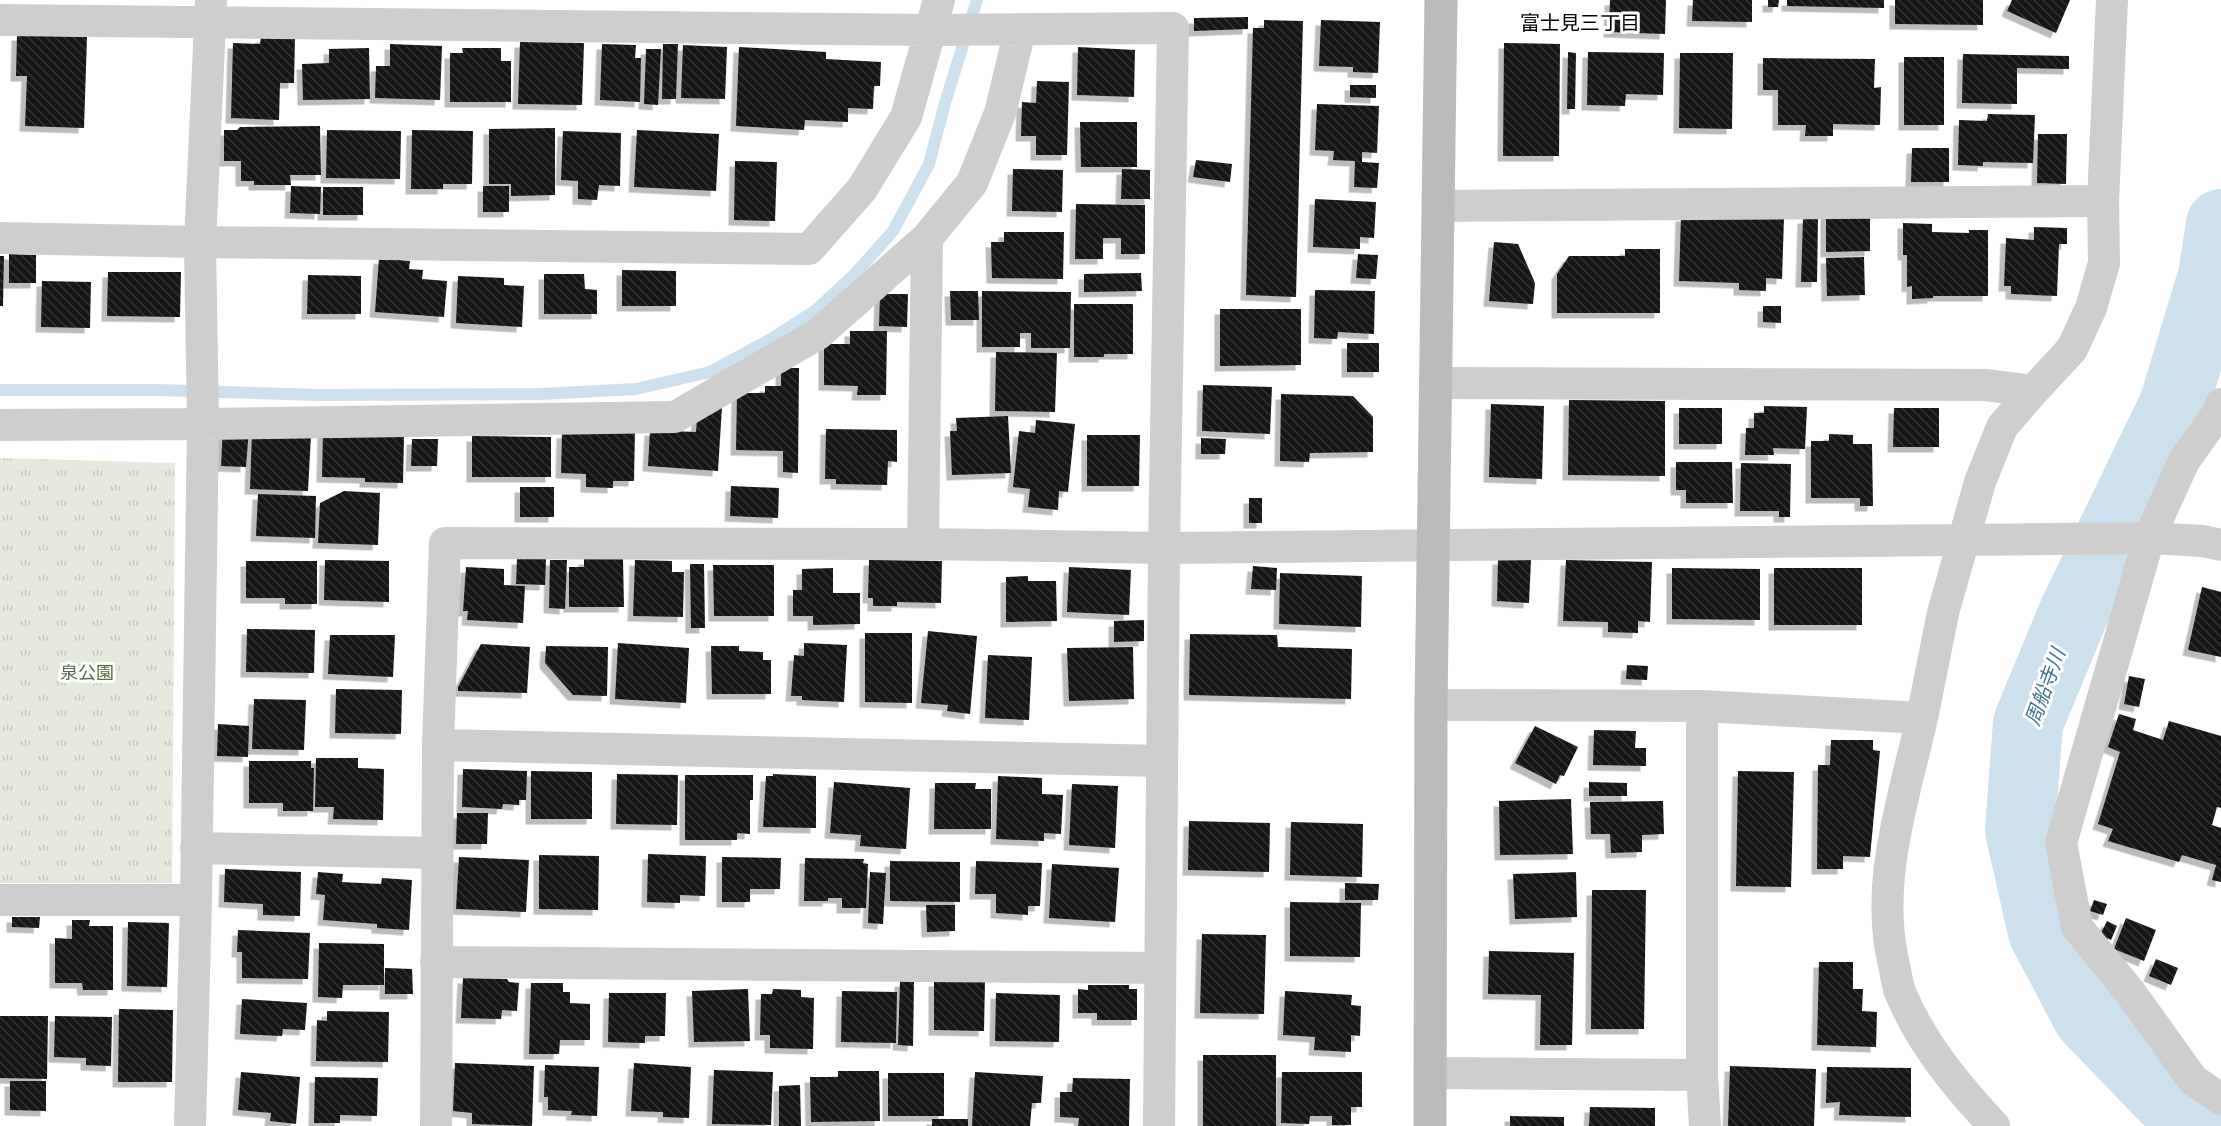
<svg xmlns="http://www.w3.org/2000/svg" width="2221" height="1126" font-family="Montserrat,'Noto Sans JP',sans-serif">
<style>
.grass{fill:url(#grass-tufts)}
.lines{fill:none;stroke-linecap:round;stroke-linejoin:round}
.stream{stroke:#cce1ed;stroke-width:12}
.river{stroke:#cce1ed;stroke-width:70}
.building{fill:url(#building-back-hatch);filter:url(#shadow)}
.street{stroke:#cecece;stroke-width:32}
.secondary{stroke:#bbb;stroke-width:33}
.labels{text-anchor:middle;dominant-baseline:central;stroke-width:6;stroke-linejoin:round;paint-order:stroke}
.park-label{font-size:18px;fill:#566d3e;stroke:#fff}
.neighbourhood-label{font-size:20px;fill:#000;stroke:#fff}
.water-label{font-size:20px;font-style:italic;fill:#3f7693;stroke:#fff}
</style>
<defs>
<pattern id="grass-tufts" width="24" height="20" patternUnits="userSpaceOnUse" patternTransform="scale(1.5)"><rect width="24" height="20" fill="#e5eadd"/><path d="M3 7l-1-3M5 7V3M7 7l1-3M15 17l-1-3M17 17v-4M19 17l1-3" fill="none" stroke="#c5c9be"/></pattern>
<pattern id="building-back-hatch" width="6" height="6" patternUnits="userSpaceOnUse" patternTransform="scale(1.5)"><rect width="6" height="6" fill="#181818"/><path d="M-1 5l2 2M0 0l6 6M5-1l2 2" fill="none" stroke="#313131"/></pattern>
<filter id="shadow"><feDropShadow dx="-5.5" dy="5.5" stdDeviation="0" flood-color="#0004"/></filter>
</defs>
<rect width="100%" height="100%" fill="#fff"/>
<path class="grass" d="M0 458 175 463 172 883H0Z"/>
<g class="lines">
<path class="stream" d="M0 390H156L319 395 541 394 636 389 710 372 771 339 816 310 854 275 893 231 929 164 945 103 977 0"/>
<path class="river" d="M2193 1126 2088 1017 2043 932 2020 830 2028 723 2074 612 2174 405 2213 276 2221 224"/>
</g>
<path class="building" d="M1610 0H1666L1665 34 1609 32Z
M1693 0H1752V22L1692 21Z
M1768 0H1779L1778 7H1768Z
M1787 0H1884V8L1787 6Z
M1895 0H1983V25L1895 24Z
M2012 0H2070L2056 33 2007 11Z
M1248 17V29L1194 31V18Z
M1264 20 1303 21 1296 297 1246 295 1253 28H1264Z
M1321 20 1380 22 1378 73 1353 72V67L1319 66Z
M17 35 87 37 84 128 25 126 27 76H16Z
M261 37 295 38 294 83H280L279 120 231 118 233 43 260 44Z
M520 42 584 43 582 105 518 104Z
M1504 43 1560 44 1559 156H1503Z
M390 44 442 46 440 100 375 98 376 66H390Z
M602 44 636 45 635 58H641L640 102 600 100Z
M663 44H678L676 99H662Z
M683 45 727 47 725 99 681 98Z
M739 47 826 52V59L881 62 880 86H874L873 109 848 108V122L805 120 804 130 736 126Z
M1078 47 1135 50 1134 97 1077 95Z
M369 48 370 99 303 100 302 64 329 63V49Z
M462 48H501V61H511V102H450V53H463Z
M646 49H661L658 105 644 104Z
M1568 52 1576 53 1575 109H1567Z
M1588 52 1664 53 1663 95 1626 94 1625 106 1587 105Z
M1680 53H1733L1732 129 1679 128Z
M1963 54 2069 56V69L2017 68V104L1962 103Z
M1904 57H1944V125H1904Z
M1763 58 1875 59 1874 88 1881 87 1880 125 1833 124V136H1805L1806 125H1778V90H1763Z
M1037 81 1069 82 1067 155H1036V136H1021L1022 102 1036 103Z
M1350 85H1376V98L1350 97Z
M1317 104 1379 106 1377 153 1362 152V162L1379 163 1377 188 1354 187 1355 161 1333 160 1334 151 1315 150Z
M1988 114 2035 115 2033 163 1983 162V166L1958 165 1959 120 1987 121Z
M1080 122H1137V167H1081Z
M320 126 321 175H290L291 185H254V181H241V161H224V130H237L240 127Z
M555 128V195L511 196V184H489V129Z
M327 130 401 131 400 179 326 178Z
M412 130 473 131 472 184H443V189H411Z
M637 130 719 134 716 191 634 187Z
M563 131 621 133 620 186 599 185 597 200 578 199V181L561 180Z
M2038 134H2067L2066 184 2037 183Z
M1912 148H1949V182H1911Z
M1196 160 1232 164 1230 182 1193 177Z
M735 161 777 162 775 221 734 220Z
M1013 169 1063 170 1062 212 1012 211Z
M1122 169 1150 170V199H1121Z
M291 186 321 187 320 214 290 213Z
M483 186H509V212H483Z
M323 187H363V215H323Z
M1315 199 1376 202 1374 238 1360 237V249L1313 247Z
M1076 204 1145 205V254H1121V238H1103V259H1075Z
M1826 213H1870V251L1826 252Z
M1681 216 1784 218 1782 279 1766 278V291L1739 290V283L1679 281Z
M1803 218H1818L1817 282H1801Z
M1903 223 1932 224V232L1969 233V230H1988V296H1933V298L1912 299V286L1907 287V255H1903Z
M2034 227 2067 228V244H2059L2057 296 2011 294V286H2004L2006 238 2034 240Z
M1004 232H1064L1063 279 992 278 991 242H1004Z
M1494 242 1518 244 1535 283 1533 304 1489 301Z
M1625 249H1660V313H1557V274L1569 256H1625Z
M9 254 36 255V283H9Z
M1358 254 1378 255 1376 279 1356 278Z
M0 256H4L3 306H0Z
M1864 257 1865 295 1827 296 1826 258Z
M379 258 410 261 409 269 423 270 422 279 447 281 444 317 375 312Z
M622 270 676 271V306H622Z
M108 272H181L180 317 107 316Z
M1141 273 1142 291 1084 292V274Z
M544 274H584L585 289 597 290V314H544Z
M308 275 361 276V314H307Z
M458 276 504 278V285L524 286 522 327 456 323Z
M42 281 91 282 90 328 41 327Z
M1315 290 1375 291 1374 334 1338 332 1337 339 1314 338Z
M950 291H978L979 320H951Z
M982 291 1071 292 1070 348H1031V333H1020V347H982Z
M880 294H908L907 327 879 326Z
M1074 304H1133V354H1104V357H1074Z
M1763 306H1781V323L1763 322Z
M1220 309H1301V365L1220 366Z
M850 331H887L886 395H857L858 386 824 385V344H850Z
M1347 343H1379V372H1347Z
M996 352 1057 353 1055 412 995 411Z
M781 368H799L798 473 783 472V451L736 450 737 393H765V386H781Z
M1203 385 1272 387 1270 434 1202 431Z
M1281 394 1353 396 1373 417V452L1310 453 1309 462 1280 461Z
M1569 400 1665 401V476L1568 475Z
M1491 404 1544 406 1542 479 1489 477Z
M698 406 722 407 718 471 648 466 650 430 696 432Z
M1764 406 1807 407 1805 449 1773 448 1774 455H1745L1746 428H1754V413H1764Z
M1679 408H1722V444H1679Z
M1894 408H1939V447H1893Z
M1008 416 1011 473 952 475 950 431H957L956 418Z
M1036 420 1075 424 1068 492 1059 491 1058 510 1028 507 1030 489 1013 487 1019 431 1035 433Z
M223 426 249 428 246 467 221 466Z
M323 429 404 437 403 483 365 482V478L322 477Z
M635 429 634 481H613V488L586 487V474L561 473 562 433Z
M826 429 897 430V462L888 461 887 485 836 484V479H825Z
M252 432 311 435 308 491 250 489Z
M1829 434 1853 435V444H1872L1873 506H1860V498H1811V441H1829Z
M1087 435H1140L1139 486H1087Z
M472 436 551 437V477H472Z
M1201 438 1226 439 1225 454H1201Z
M412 439H438L437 466H411Z
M1676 462H1732L1733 503H1686V490H1676Z
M1741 463 1791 464 1790 517H1779V511H1740Z
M731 486 779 488 778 518 730 516Z
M520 487H554V517H520Z
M344 491 380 493 378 545 318 543 320 503Z
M258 494 316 496 315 538 256 536Z
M1249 498H1262V523H1249Z
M517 559H546L545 585 516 584Z
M584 559H623L624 607H569V567H584Z
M1498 559 1531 560 1529 603 1497 601Z
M325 560 389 561V602L324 600Z
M550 560H567L565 609 549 608Z
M635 560 672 561V572H684L683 617 633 616Z
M869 560 942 561 941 603 897 602V606H873V598H868Z
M1566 560 1652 562 1650 622 1638 621V633L1608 632V622L1563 621Z
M246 561H317V604H285V598H246Z
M690 564H704L705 628H691Z
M713 565H774V616H714Z
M1253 566 1277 568 1276 590 1251 589Z
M466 567 504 569V585L525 586 523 623 467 620 468 611H463Z
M1069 567 1131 570 1129 615 1067 612Z
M833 568V593H860V624L813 625V616H793V590H802V569Z
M1672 568 1760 569V620L1672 619Z
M1774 568H1862V625H1774Z
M1280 573 1362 576 1361 627 1279 624Z
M1028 576V581H1056L1057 621 1006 622V577Z
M2202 587 2221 592V657L2188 650Z
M1144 620V641L1114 642V621Z
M247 629 315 630 314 673 246 672Z
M928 631 977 636 970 714 947 711 948 705 921 703Z
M865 633H912V703L865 702Z
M1190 634 1277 635 1278 647 1352 649 1351 699 1189 695Z
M330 635H395L393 677 328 674Z
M618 643 689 648 686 703 615 699Z
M804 643 847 645 844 702 802 700V696H791L794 655 804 656Z
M481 644 530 647 527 693 458 691V687Z
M546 646 608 647 607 696 573 695 545 663Z
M711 646H739V651L763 652V660H771V694H712Z
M1133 647 1134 699 1069 701 1067 648Z
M988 655 1032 657 1029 720 985 718Z
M1627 665 1648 666 1647 680 1626 679Z
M2129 676 2145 679 2139 707 2124 704Z
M336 689 402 690 401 734 335 733Z
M254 699 306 700 304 750 252 749Z
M2119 714 2136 719 2133 730 2163 740 2169 721 2221 736V808L2217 807 2212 825 2221 828V882L2212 880 2216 865 2182 855 2179 862 2108 841 2113 829 2098 824 2120 752 2108 747Z
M218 724 249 726 248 757 217 756Z
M1535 726 1578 747 1564 776 1560 775 1556 784 1515 763Z
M1594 730 1636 731 1635 748H1646V766L1593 765Z
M1831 740H1873V750L1880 751 1870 857 1843 856V869H1817L1818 765H1830Z
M316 758H358V768L384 769 383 820 333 819 334 807H315Z
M249 761H311V768H314L313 811H283V803H249Z
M463 769 527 771 526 800H519V805L503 804 502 809 462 807Z
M531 771 592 772V819H531Z
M1738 771 1794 772 1791 887 1736 886Z
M617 774 678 775 677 825 616 824Z
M773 774 816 776V828L763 827 766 776H773Z
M685 775H753V800H750V834L737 833V840H685Z
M998 776 1042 778V794L1063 795 1061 834 1044 833V841L996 839Z
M834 782 910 788 906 849 860 846 861 835 830 833Z
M1589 782 1627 783V796H1589Z
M935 783H976L975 789H991V829H934Z
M1072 784 1118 786 1115 848 1069 845Z
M1571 799 1573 854 1500 855 1499 801Z
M1663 801 1664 834 1642 835V852L1611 853 1610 834H1591L1590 802Z
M457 813H488L487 844H456Z
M1189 821 1270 823 1269 872 1188 870Z
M1291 822 1363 824 1362 877 1290 875Z
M648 854 706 856 705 896 680 895V903L647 902Z
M539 855 599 856 598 910 539 909Z
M459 857 529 860 526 912 456 909Z
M722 857 781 858 780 889H750V902H722Z
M805 858 864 859 863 863 868 864 866 908H842V898H828V901H804Z
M890 861 960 862V902L890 901Z
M976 861 1042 863 1040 906H1028V915L996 913V894H975Z
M1052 864 1119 868 1115 922 1049 918Z
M225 869 301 872 300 916 263 915V904L224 902Z
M318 872 343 874 342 882 381 884 382 878 412 880 409 930 377 928V924L323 920 325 895 316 894Z
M870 872 886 873 883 924 868 923Z
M1576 872 1577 917 1515 919 1513 874Z
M1345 883 1379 884 1378 900H1345Z
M1592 890H1646L1644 1029H1591Z
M2094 900 2107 904 2103 915 2090 911Z
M1290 902 1361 903 1360 957 1290 956Z
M926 905H955V931L927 932Z
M12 917H40L39 928 12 927Z
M2126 918 2156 930 2144 961 2114 949Z
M72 920H90L89 926H113V990H83L82 983H55V938L72 939Z
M2107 921 2117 926 2111 940 2100 935Z
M128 922 169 923 167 987 127 986Z
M238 930 310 933 308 979 242 978V952H237Z
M1202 934 1266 935 1264 1014 1200 1013Z
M319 943 384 944V985H343L342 998 318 997Z
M1489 951 1574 953 1572 1045H1540L1541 995 1488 994Z
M2156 959 2178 968 2171 985 2149 976Z
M1819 962H1853V989H1863L1862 1011 1877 1012 1876 1047 1817 1045Z
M385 968 412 969 413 994H385Z
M463 978 507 979 509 982 519 983 517 1011 502 1010 501 1019 461 1018Z
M900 981 914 982 913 1046 898 1045Z
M934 981 985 982 984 1031 934 1030Z
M531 983H563V992H570V1003L590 1004V1040H560L559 1054H529Z
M1088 985H1129V989H1137V1020H1097V1013H1078V989L1088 990Z
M748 989 750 1041 694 1042 692 991Z
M773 989 801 990V997L814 998 813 1049 770 1048V1035H760L761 994H772Z
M842 991 897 992 896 1043 841 1042Z
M1285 991 1352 995 1351 1005 1361 1006 1360 1036 1351 1035V1052L1314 1050 1315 1037 1283 1035Z
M609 993H666L665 1036H645V1043L608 1042Z
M996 993 1060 995 1059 1042 995 1041Z
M242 999 307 1003 305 1030 283 1029 282 1036 240 1034Z
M119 1009 173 1010 172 1082H118Z
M327 1011 389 1012 388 1062 316 1061 317 1020 327 1021Z
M0 1016H48L47 1079 0 1078Z
M55 1016 112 1017 111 1066 86 1065V1058L54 1057Z
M1203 1055H1276V1126H1203Z
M455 1063 534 1066 532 1126 472 1124V1113L453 1111Z
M634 1063 691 1067 689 1118 663 1117V1112L631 1111Z
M545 1065 599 1067 597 1116 571 1115 572 1111 548 1110V1097H544Z
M1730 1066 1816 1069 1814 1126H1728Z
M1827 1067 1911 1068V1117L1839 1115 1840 1102 1826 1103Z
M714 1070 773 1072 771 1125 712 1124Z
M838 1071H879L880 1121 811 1122 810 1077H838Z
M241 1072 300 1077 296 1124 270 1121 271 1113 238 1110Z
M975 1072 1043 1076 1041 1103H1032L1030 1126H972Z
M1282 1072H1362V1107H1351V1125H1332V1116H1310L1309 1124 1281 1123Z
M888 1073H944V1116H888Z
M315 1077 378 1078 377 1116 340 1115V1123H314Z
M1073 1078 1130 1079 1129 1126H1078L1079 1118 1060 1117V1092H1072Z
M10 1081H46V1111L10 1110Z
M800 1085 801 1126H779V1086Z
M1590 1107 1655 1108V1126H1589Z
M1510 1116 1564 1117V1126H1510Z
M932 1119H968V1126H932Z"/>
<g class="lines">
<path class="street" d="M0 20 932 30 1173 28 1164 548 1159 1126
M1438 206 2103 201
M0 238 200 242 809 249 862 189 906 117 939 0
M927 238 923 544 1164 548 2149 538 2203 541 2221 545
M1436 383 1985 385 2033 391 2002 427 1980 482 1943 613 1922 718
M2033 391 2072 349 2091 308 2104 263 2103 201 2112 0
M2221 404 2218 413 2184 461 2149 538 2061 843 2077 927 2130 992 2193 1080 2221 1099
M0 425 203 424 675 417 818 334 927 238 972 183 1000 113 1020 30
M1431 705 1702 706 1922 718C1904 798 1874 883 1894 965 1896 974 1897 983 1900 992 1921 1043 1956 1085 1994 1126
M1702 706V1075L1705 1126
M438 745 1162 761
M196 848 437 853
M0 900H196
M436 962 1160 968
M1430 1073 1702 1075
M190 1126 196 900 203 424 200 242 211 2
M436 1126 438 745 445 543 923 544"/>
<path class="secondary" d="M1430 1126 1431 705 1441 0"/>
</g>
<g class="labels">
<g class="park-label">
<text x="87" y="673">泉公園</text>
</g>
<g class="neighbourhood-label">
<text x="1580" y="23">富士見三丁目</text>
</g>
<g class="water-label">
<text transform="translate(2045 687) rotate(-70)">周船寺川</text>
</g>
</g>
</svg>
